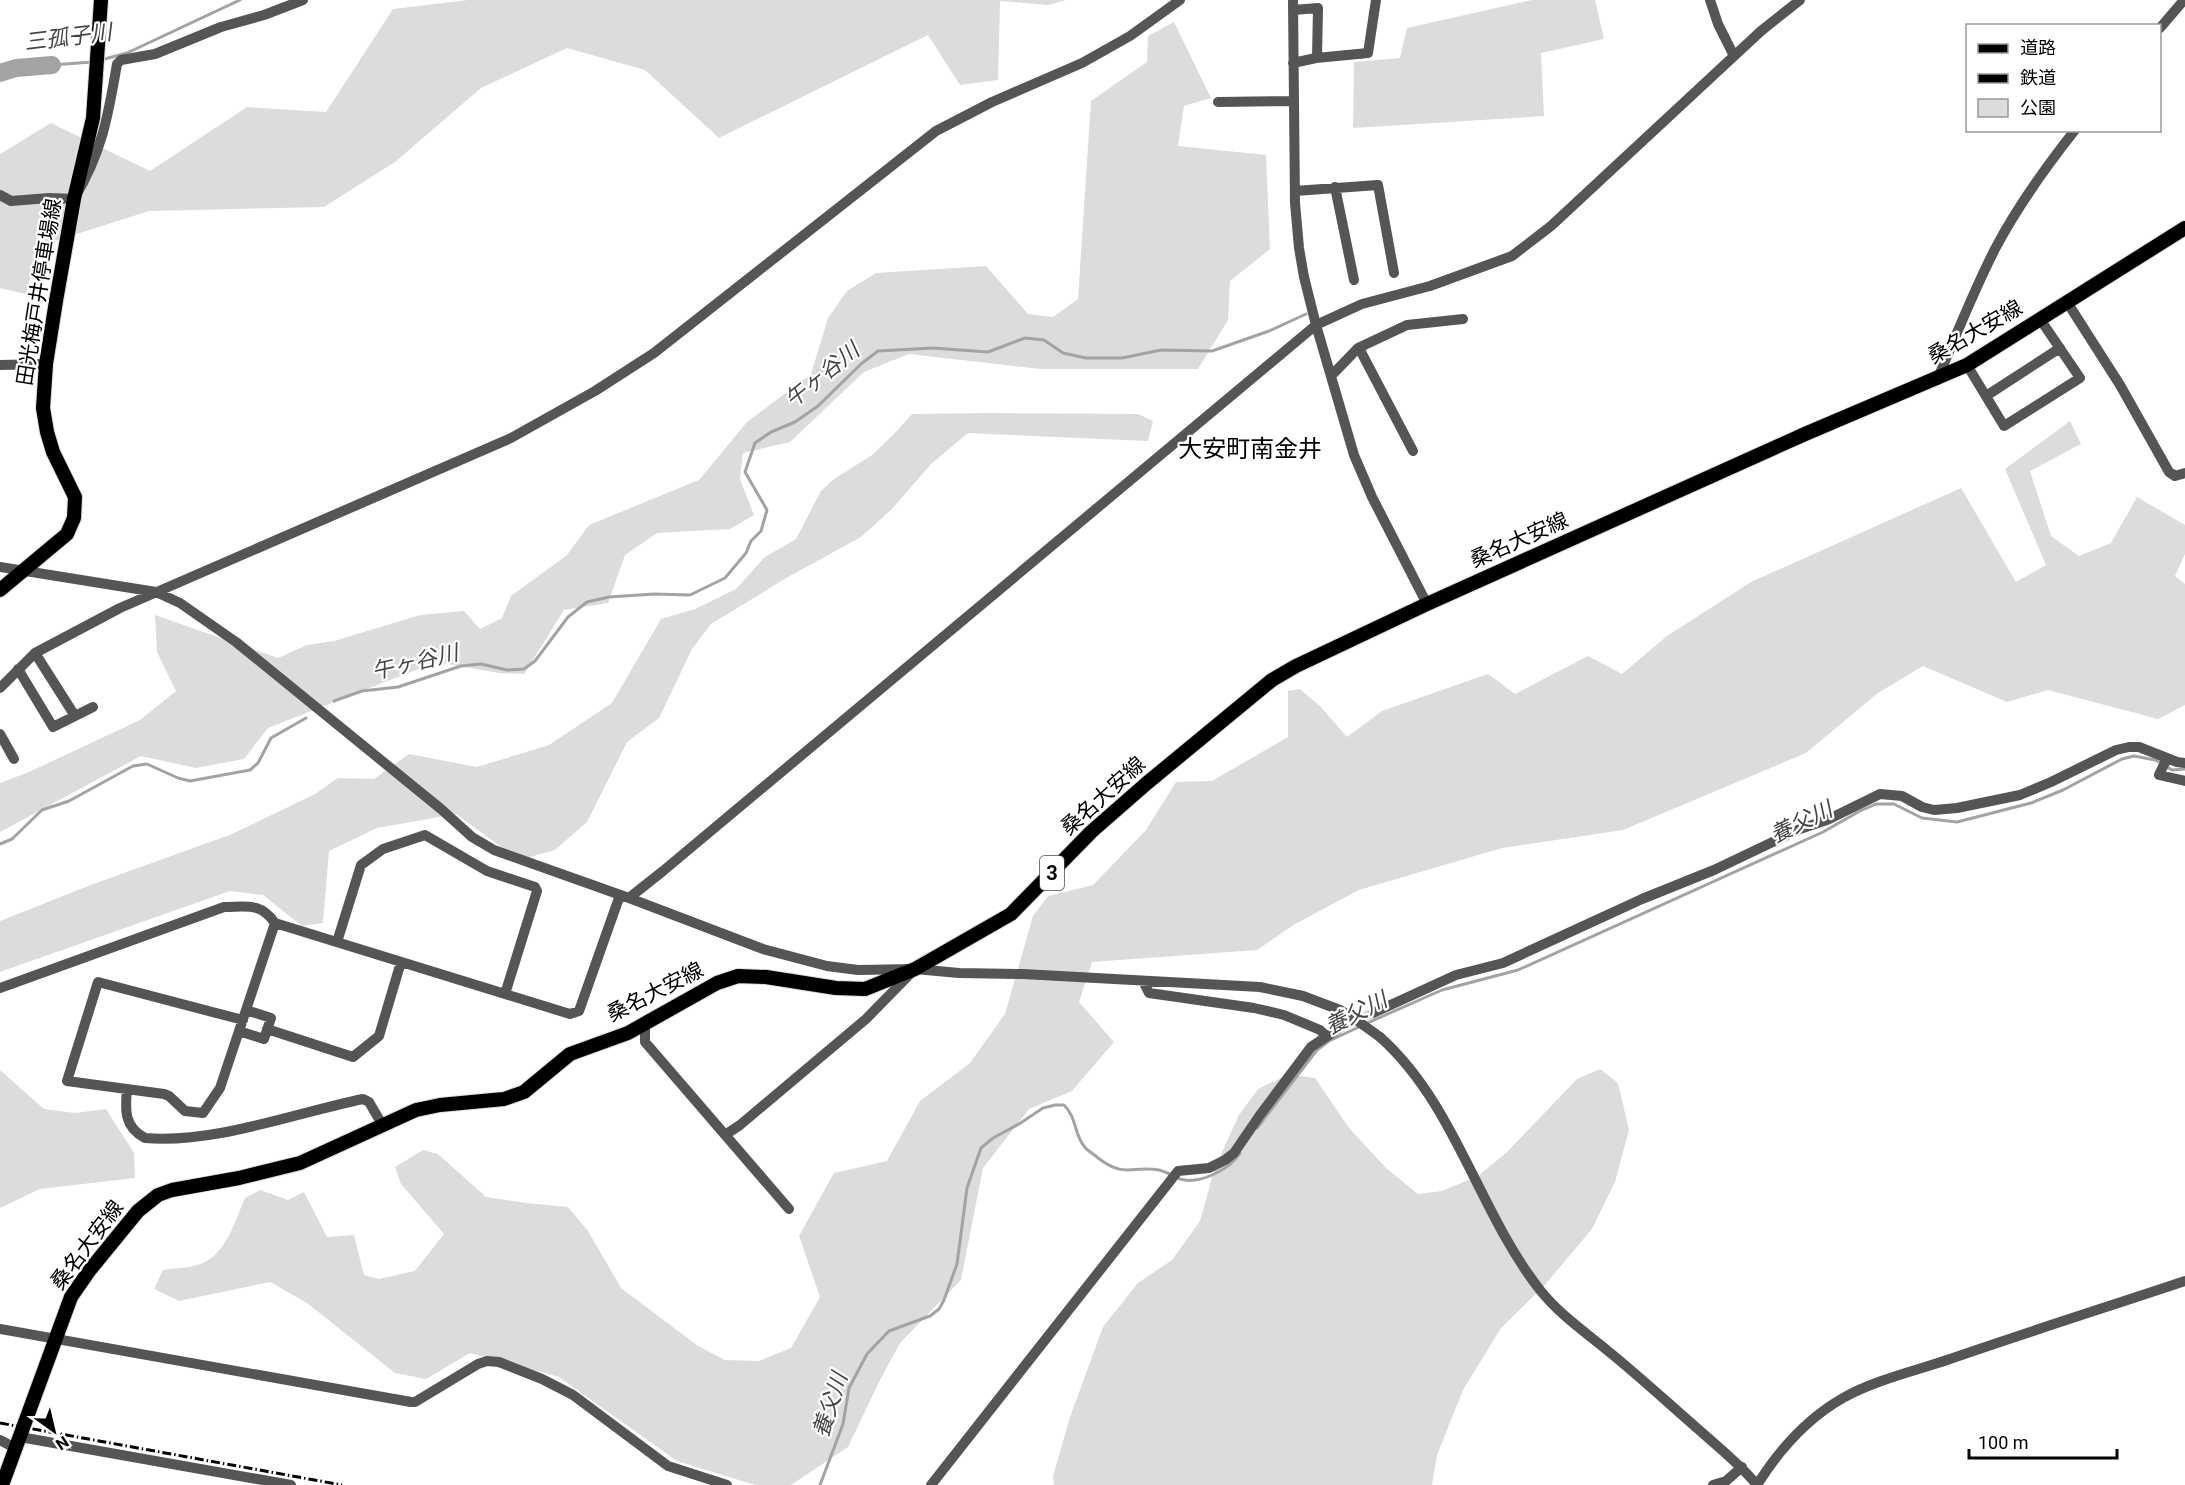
<svg xmlns="http://www.w3.org/2000/svg" width="2185" height="1485" font-family="Roboto,'Noto Sans JP',sans-serif">
<style>
.green{fill:#dcdcdc}
.lines{fill:none;stroke-linecap:round;stroke-linejoin:round}
.stream{stroke:#a3a3a3;stroke-width:3}
.river{stroke:#a3a3a3;stroke-width:18}
.minor-tunnel{stroke:#d9d9d9;stroke-width:10;stroke-dasharray:10 5;stroke-linecap:butt}
.major-casing{stroke:#dbdbdb;stroke-width:16}
.minor{stroke:#555;stroke-width:10}
.major{stroke:#000;stroke-width:14}
.rail{stroke:#000;stroke-width:3;stroke-dasharray:9 3 1.5 3;stroke-linecap:butt}
.minor-bridge{stroke:#555;stroke-width:10}
.labels{text-anchor:middle;dominant-baseline:central;stroke-width:4.5;stroke-linejoin:round;paint-order:stroke}
.shield{fill:#fff;stroke:#4c4c4c;stroke-width:1.5}
.shield-label{font-size:20px;font-weight:bold;fill:#000}
.street-label{font-size:21px;fill:#000;stroke:#fff}
.water-label{font-size:22px;font-style:italic;fill:#444;stroke:#fff}
.quarter-label{font-size:24px;fill:#000;stroke:#fff}
</style>
<rect width="100%" height="100%" fill="#fff"/>
<path class="green" d="M468 0H1066L1049 5 1000 1 998 80 960 85 928 35 719 138 645 70 567 48 481 88 395 162 324 207 149 211 39 246 26 294 0 288V154L51 123 150 171 247 107 326 112 393 9Z
M1532 0H1595L1604 39 1541 53 1544 116 1353 128 1354 62 1400 58 1407 28Z
M1174 22 1211 98 1184 106 1178 146 1266 155 1270 249 1230 281 1228 320 1198 369H1041L909 354 864 372 790 442 743 453 740 479 754 515 730 529 657 533 625 555 608 603 564 610 524 674 499 673 436 662 268 728 244 759 196 768 141 756 0 832V783L29 772 140 720 176 691 157 652 155 615 278 658 307 645 334 641 420 615 464 611 480 629 502 618 511 596 567 555 589 525 699 480 747 422 811 374 828 318 847 291 876 273 986 266 1028 314 1053 317 1078 299 1091 101 1147 62 1148 36Z
M991 413 1138 414 1153 421 1148 441 968 433 931 464 892 509 861 537 788 577 711 624 692 649 659 718 627 742 587 822 555 850 519 860 456 814 377 828 329 851 323 923 302 926 263 895 230 891 0 972V921L88 886 232 834 315 794 338 778 374 779 409 754 477 767 549 745 612 703 661 619 695 609 736 589 765 557 796 539 821 491 834 479 872 455 892 436 912 414Z
M2070 421 2081 444 2030 471 2051 536 2079 556 2111 543 2137 497 2185 525V554L2175 576 2185 584V705L2158 719 2048 690 2007 702 1923 666 1878 693 1806 753 1623 830 1502 848 1359 890 1295 924 1257 950 1092 962 1079 1002 1114 1042 1072 1091 1029 1109 983 1168 961 1280 900 1343 880 1380 848 1447 791 1485H755L677 1461 559 1377 470 1353 426 1379 395 1373 307 1303 270 1282 179 1301 154 1289 163 1270C175 1268 190 1268 201 1264 226 1254 235 1221 245 1198L260 1190 288 1200 304 1192 327 1237 354 1235 364 1275 379 1279 415 1271 444 1234 401 1184 395 1167 423 1150 438 1154 486 1197 526 1203 568 1207 588 1231 621 1288 698 1346 725 1360 759 1361 791 1348 820 1297 799 1236 834 1173 887 1161 920 1101 970 1063 1005 1014 1033 916 1048 896 1093 885 1146 830 1176 782 1212 781 1288 737V691L1300 689 1320 706 1347 737 1382 711 1488 674 1515 694 1588 656 1622 674 1667 636 1751 582 1961 488 2016 582 2046 565 2005 469Z
M1600 1069 1618 1083 1629 1130 1615 1182 1592 1229 1544 1286 1501 1328 1463 1390 1437 1455 1432 1485H1054L1053 1476 1070 1417 1103 1327 1138 1283 1172 1260 1200 1221 1215 1167 1239 1115 1258 1089 1289 1074 1315 1078 1349 1128 1386 1168 1418 1194 1442 1191 1478 1176 1506 1153 1577 1079Z
M0 1070 44 1109 75 1113 106 1109 134 1153 135 1178 40 1189 0 1208Z"/>
<g class="lines">
<path class="stream" d="M101 60 127 53 240 0
M52 65 92 62
M334 701 362 691 398 687 461 666 481 664 507 670 524 669 535 661 568 617 587 602 609 597 654 594 690 595 725 578 746 553 751 541 761 531 767 510 745 472 755 443 771 432 795 422 818 406 861 364 878 351 933 348 988 352 1025 338 1044 340 1063 353 1086 358H1122L1161 350 1212 351 1269 331 1306 314
M2167 767 2172 770 2185 769
M0 844 12 839 42 810 69 801 133 766 147 764 178 778 190 781 250 770 258 763 271 738 306 718
M1365 1024 1442 990 1518 970 1823 832 1860 811 1876 804H1894L1922 818 1957 822 2031 803 2063 790 2122 759 2134 756 2155 760 2161 763
M1257 1128 1317 1050 1329 1041 1359 1027
M820 1485 843 1424 849 1388 867 1354 889 1331 930 1316 939 1309 944 1300 957 1264 967 1188 981 1148 993 1138 1019 1124 1043 1108 1055 1105H1064C1077 1118 1074 1134 1084 1146 1087 1151 1094 1154 1098 1158 1126 1179 1131 1165 1159 1170 1167 1172 1173 1176 1180 1179 1200 1185 1230 1169 1240 1153"/>
<path class="river" d="M0 73 16 68 52 65"/>
<path class="minor-tunnel" d="M1338 1029 1373 1013"/>
<defs>
<path id="major" d="M0 590 67 534 74 518 75 497 53 452 47 432 43 408 46 364 56 301 74 199 93 118 101 0
M2 1485 71 1297 89 1271 138 1211 158 1195 172 1190 239 1178 300 1163 416 1110 440 1105 504 1099 524 1092 570 1054 628 1033 717 983 738 976 766 977 836 988 865 989 915 969 1011 914 1091 832 1147 783 1272 680 1296 666 1427 604 1805 434 1967 365 2185 228"/>
</defs>
<use href="#major" class="major-casing"/>
<path class="minor" d="M1293 0 1295 203 1299 248 1304 277 1316 325 1354 455 1372 497 1427 604
M1710 0 1718 24 1734 56
M1293 10 1318 8 1317 58
M2160 28 2184 0
M1293 63 1316 58 1368 53 1376 0
M1218 102 1293 101
M1335 187 1354 280
M1295 191 1378 185 1394 273
M0 195 11 201 49 198 74 199C102 152 108 117 117 64L121 60 155 54 221 27 264 15 303 0
M2067 302 2120 385 2169 472 2175 476 2185 473
M1359 348 1413 451
M0 365 46 364
M1967 365 2004 426 2080 378 2040 319
M1332 375 1358 348 1407 325 1463 319
M1937 380C1956 336 1973 292 1995 249 2017 207 2045 168 2075 130
M1986 396 2060 348
M0 567 156 592 180 603 236 642 441 809 472 837 494 850 629 898 763 949 827 966 858 970 915 969 959 973 1023 974 1260 987 1303 996 1340 1010 1352 1017
M35 653 75 716
M18 669 53 727 93 707
M0 688 35 653 120 608 511 438 595 391 654 353 936 131 992 102 1082 63 1130 36 1180 0
M0 734 14 759
M2167 758 2159 775 2185 781
M629 898 663 871 1316 325 1362 304 1430 286 1512 256 1551 226 1761 31 1800 0
M337 942 361 865 383 849 425 835 487 871 535 887 537 891 505 994
M1143 981 1149 993 1254 1008 1284 1015 1320 1030 1326 1036
M0 988 224 907C247 907 260 902 275 923L570 1014 579 1011 620 895
M246 1010 271 1018 264 1039 239 1031Z
M246 1010 275 923
M1373 1013 1456 975 1503 963 1642 899 1714 870 1800 829 1827 820 1880 794 1902 796 1922 807 1934 810 1957 808 2020 795 2051 782 2116 750 2129 747H2139L2177 762 2185 763
M645 1025V1042L789 1209
M267 1029 353 1057 379 1036 401 962
M239 1031 220 1088 203 1113 185 1111 169 1096 164 1094 67 1081 98 982 243 1020
M1380 1037C1456 1105 1478 1211 1540 1290 1559 1314 1585 1332 1608 1351 1639 1376 1668 1403 1698 1429 1718 1447 1740 1464 1757 1485
M127 1089C125 1110 124 1127 145 1138 214 1144 295 1113 363 1099L369 1102 383 1126
M725 1135 740 1125 866 1019 911 973
M0 1329 411 1402H415L478 1364 487 1361 499 1362 542 1379 573 1395 668 1466 727 1485
M20 1437 291 1485
M0 1440 15 1448
M931 1485 1178 1171 1209 1168 1225 1160 1234 1153 1260 1115 1311 1047 1338 1029
M1713 1485 1726 1481 1742 1467
M1757 1485C1779 1450 1806 1419 1843 1398 1875 1380 1915 1371 1950 1359 2028 1332 2107 1307 2185 1281"/>
<use href="#major" class="major"/>
<path class="rail" d="M0 1423 342 1485"/>
<path class="minor-bridge" d="M1352 1017 1380 1037"/>
</g>
<g class="labels">
<rect class="shield" x="1040" y="856" width="24" height="34" rx="4.5"/>
<g class="shield-label">
<text x="1052" y="873">3</text>
</g>
<g class="street-label">
<text transform="translate(39 292) rotate(-81)">田光梅戸井停車場線</text>
<text transform="translate(1975 332) rotate(-30)">桑名大安線</text>
<text transform="translate(1519 540) rotate(-24)">桑名大安線</text>
<text transform="translate(1103 796) rotate(-42)">桑名大安線</text>
<text transform="translate(655 992) rotate(-27)">桑名大安線</text>
<text transform="translate(87 1245) rotate(-53)">桑名大安線</text>
</g>
<g class="water-label">
<text transform="translate(68 37) rotate(-7)">三孤子川</text>
<text transform="translate(822 375) rotate(-39)">午ヶ谷川</text>
<text transform="translate(415 662) rotate(-13)">午ヶ谷川</text>
<text transform="translate(1801 822) rotate(-26)">養父川</text>
<text transform="translate(1356 1013) rotate(-27)">養父川</text>
<text transform="translate(830 1405) rotate(-72)">養父川</text>
</g>
<g class="quarter-label">
<text x="1250" y="449">大安町南金井</text>
</g>
</g>
<rect x="1966" y="24" width="195" height="108" fill="#ffffff" stroke="#999999" stroke-width="1.5"/>
<rect x="1978" y="44" width="30" height="9" fill="#000000" stroke="#999999" stroke-width="1.5"/>
<text x="2020" y="54" font-size="18" fill="#000000">道路</text>
<rect x="1978" y="74" width="30" height="9" fill="#000000" stroke="#999999" stroke-width="1.5"/>
<text x="2020" y="84" font-size="18" fill="#000000">鉄道</text>
<rect x="1978" y="99" width="30" height="18" fill="#dcdcdc" stroke="#999999" stroke-width="1.5"/>
<text x="2020" y="114" font-size="18" fill="#000000">公園</text>
<g transform="translate(54 1431) rotate(146)" stroke="#ffffff" stroke-width="4.5" paint-order="stroke">
<path d="M0-4.5L10 22L0 15L-10 22Z" fill="#000000"/>
<text y="-9" font-size="16" font-weight="bold" text-anchor="middle" fill="#000000">N</text>
</g>
<path d="M1969 1449v9h148v-9" fill="none" stroke="#000000" stroke-width="3"/>
<text x="1978" y="1449" font-size="18" fill="#000000" stroke="#ffffff" stroke-width="4.5" paint-order="stroke">100 m</text>
</svg>
